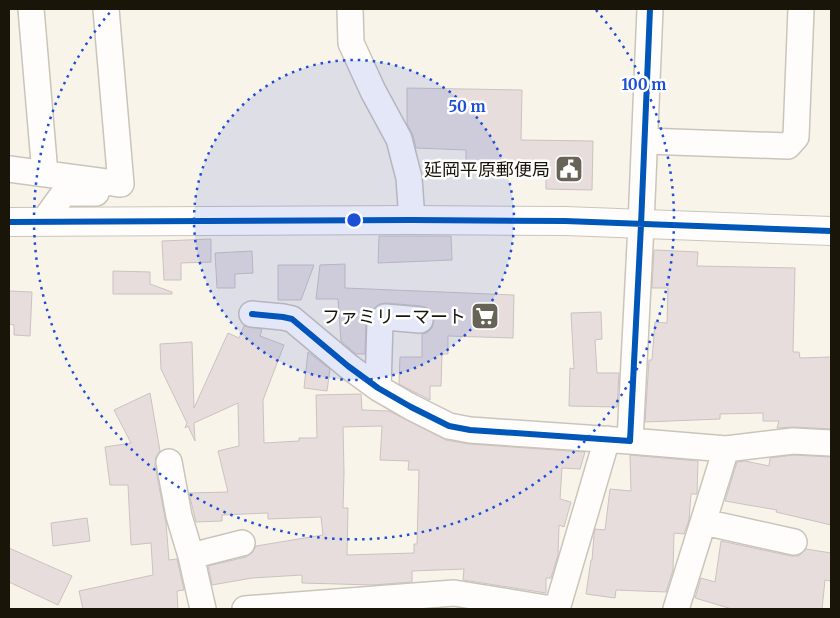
<svg xmlns="http://www.w3.org/2000/svg" width="840" height="618" font-family="Merriweather,'Noto Sans JP',serif">
<style>
.building{fill:#e6dddc;stroke:#cbc2c1;fill-rule:evenodd}
.lines{fill:none;stroke-linecap:round;stroke-linejoin:round}
.minor-casing{stroke:#cac5ba;stroke-width:28}
.tertiary-casing{stroke:#cac5ba;stroke-width:30}
.minor{stroke:#fefdfc;stroke-width:25}
.tertiary{stroke:#fefdfc;stroke-width:28}
.cycleway-casing{stroke:#fff;stroke-width:9}
.cycleway{stroke:#0057b8;stroke-width:6}
.ring{fill:none;stroke:#1d4ed8;stroke-width:2.5;stroke-dasharray:2.5 5}
.labels{text-anchor:middle;dominant-baseline:central;stroke-width:5;stroke-linejoin:round;paint-order:stroke}
.poi-label{font-size:18px;fill:#1a1509;stroke:#fff;text-anchor:end}
.centre{fill:#1d4ed8;stroke:#fff;stroke-width:2.5}
.ring-label{font-size:15px;text-anchor:middle;font-weight:bold;fill:#1d4ed8;stroke:#fff;stroke-width:5;stroke-linejoin:round;paint-order:stroke}
</style>
<rect width="100%" height="100%" fill="#f9f4e9"/>
<path class="building" d="M407 88 522 90 521 140 593 141 592 190 546 189V172L466 170V150L416 148 413 135 407 124Z
M379 236H451L452 260 378 263Z
M211 239V262L181 263V280H164L162 241Z
M654 250 698 252 697 266 795 268 793 352H799L800 358 831 357V429L794 427 777 428 779 421H763V413L720 414V419L645 422 649 360H652L655 322 667 323 668 288H652Z
M252 251 253 273 235 274V288H217L215 253Z
M345 264V288L514 295 513 338 448 336V354H442L441 386H430V400L399 384 400 357H422V334L427 333 432 328 434 321 433 313 428 308 421 306 386 303 380 304 370 312 366 321 365 354H356L341 341 338 299H316L320 265Z
M278 265H314L301 300H278Z
M113 271 150 272V284L172 292V294H113Z
M9 291 32 292 30 336 14 335V325L9 324Z
M601 312 602 339 595 340 597 373H619L617 407 569 406 570 368 574 369 571 313Z
M244 326 262 329 260 336 284 345 263 400 264 443 299 441V438H317L316 395 361 394 362 410 389 411 446 440 469 444 585 452 580 469 562 468 560 499 571 502 564 527 559 525 558 555 551 578H546V593L463 580 464 569 412 571V582L373 585 302 583V575L252 578 212 585 208 566 246 557 252 553 256 546 323 535 321 517 268 519V513L222 515V521L196 522 189 493 228 492 218 451 239 446 238 403 194 423 195 441 188 426 185 428 187 423 161 369 160 344 192 342 194 408 228 333 239 338ZM382 426 380 460 409 461 408 470H419L417 544H414V553L347 555 348 508H343L344 473 343 427Z
M308 352 330 369 327 391 304 388Z
M150 393 160 451 156 457 155 465 166 523 169 560 177 559 184 590 177 591 178 609H83L79 591 153 575 151 543 131 545 128 485H110L105 447 131 443 114 410Z
M630 455 698 461 697 494H691L689 520 684 534 674 533 673 570 666 592 616 590 615 598 586 594 591 560H592L594 535 595 529 605 530 610 489 631 491Z
M793 455 831 457V525L776 512 777 510 725 501 737 462 745 461 769 466 770 458Z
M87 518 90 541 53 546 51 523Z
M721 541 791 556H799L806 549 831 553V581L825 580 822 609H732L695 598 701 578 715 582Z
M9 548 72 576 58 605 9 582Z"/>
<g class="lines">
<defs>
<path id="minor" d="M31 9 45 174
M350 9 351 43 373 91 399 139 409 178 412 220
M645 141 788 146 796 137 801 9
M9 169 121 184 106 9
M43 222 64 193H96
M252 314 283 317 292 319 348 366 378 388 411 407 449 426 470 430 630 441 641 225 650 9
M378 388 380 322 385 317 420 320
M630 441 726 449 676 609
M726 449 793 441 831 443
M169 462 179 516 191 556 203 609
M704 522 794 542
M191 556 242 543
M245 609 454 593 552 609
M557 609 607 439"/>
<path id="tertiary" d="M9 222 412 220 565 221 831 231"/>
</defs>
<use href="#minor" class="minor-casing"/>
<use href="#tertiary" class="tertiary-casing"/>
<use href="#minor" class="minor"/>
<use href="#tertiary" class="tertiary"/>
<defs>
<path id="cycleway" d="M9 222 412 220 565 221 831 231
M252 314 283 317 292 319 348 366 378 388 411 407 449 426 470 430 630 441 641 225 650 9"/>
</defs>
<use href="#cycleway" class="cycleway-casing"/>
<use href="#cycleway" class="cycleway"/>
</g>
<circle cx="354" cy="220" r="160" fill="#1d4ed8" fill-opacity=".12"/>
<g class="ring">
<circle cx="354" cy="220" r="160"/>
<path d="M596 10A320 320 0 1 1 112 10"/>
</g>
<defs>
<symbol id="civic-square" viewBox="-11 -11 22 22"><rect x="-9" y="-9" width="18" height="18" rx="4" fill="#686357" stroke="#fff"/><path d="M-.6-6.5H3V-4.5H.6V-3L4-1V1h2V6H-6V1h2V-1L-.6-3ZM-1.2 2.5V6h2.4V2.5Z" fill="#fff"/></symbol>
<symbol id="supermarket-square" viewBox="-11 -11 22 22"><rect x="-9" y="-9" width="18" height="18" rx="4" fill="#686357" stroke="#fff"/><path d="M-6-5.5h2.5l.6 2H6L4.5 2H-2.5L-4.4-4H-6ZM-1.5 3.2a1.3 1.3 0 1 0 .1 0ZM3 3.2a1.3 1.3 0 1 0 .1 0Z" fill="#fff"/></symbol>
</defs>
<g fill-rule="evenodd">
<use href="#civic-square" x="553" y="153" width="32" height="32"/>
<use href="#supermarket-square" x="469" y="300" width="32" height="32"/>
</g>
<g class="labels">
<g class="poi-label">
<text x="550" y="169">延岡平原郵便局</text>
<text x="466" y="316">ファミリーマート</text>
</g>
</g>
<circle cx="354" cy="220" r="8" class="centre"/>
<g class="ring-label">
<text x="644" y="90">100 m</text>
<text x="467" y="112">50 m</text>
</g>
<rect width="840" height="618" fill="none" stroke="#1a1509" stroke-width="20"/>
</svg>
